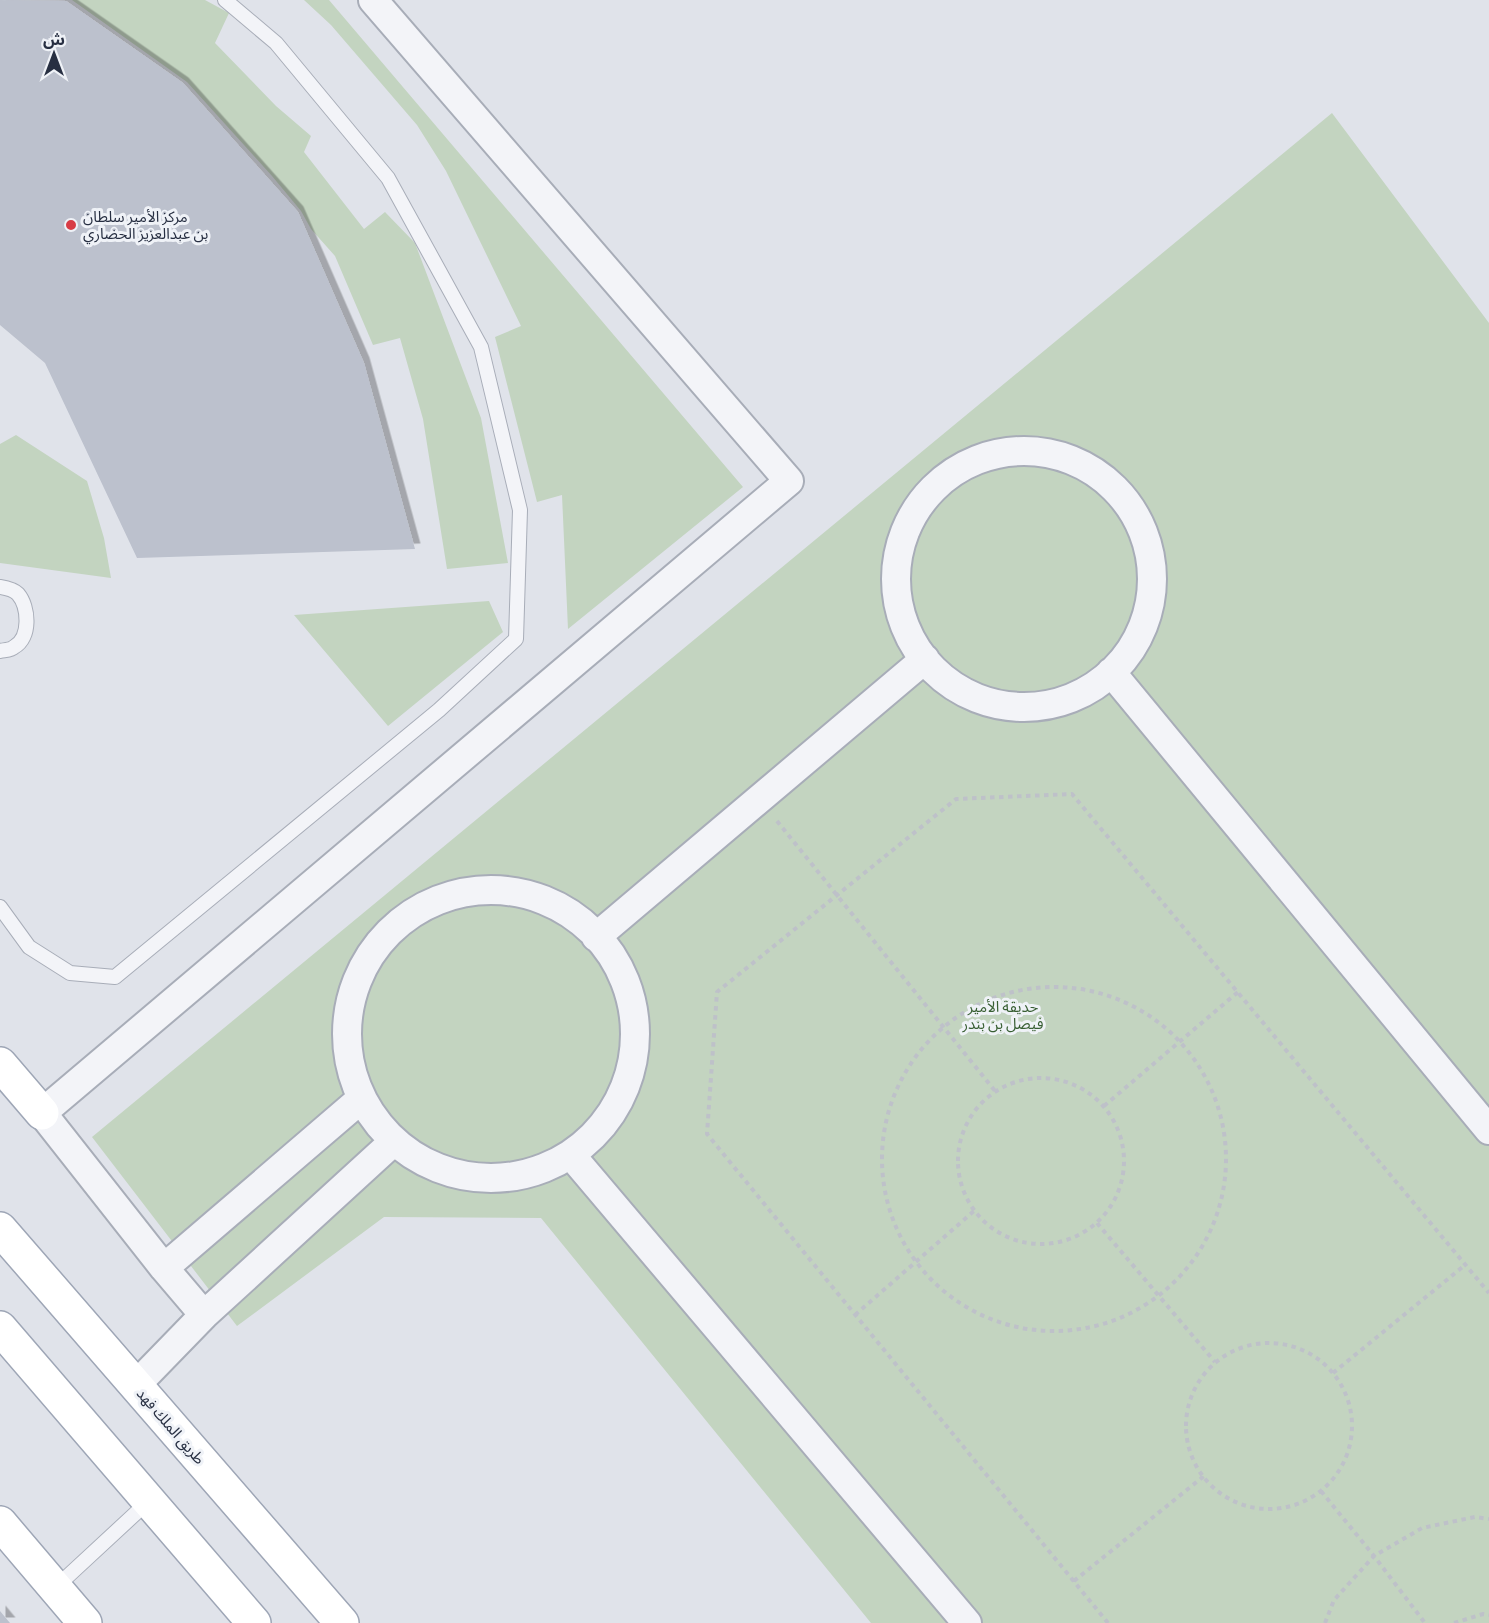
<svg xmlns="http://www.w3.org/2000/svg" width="1489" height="1623" font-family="Manrope,'Noto Sans Arabic',sans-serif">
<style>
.green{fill:#c3d4c0}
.building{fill:#bcc1cd;filter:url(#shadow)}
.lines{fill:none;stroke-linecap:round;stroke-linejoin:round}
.service-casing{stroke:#a8adb8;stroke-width:16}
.minor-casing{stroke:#a8adb8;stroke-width:32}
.primary-casing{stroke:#9ea6b6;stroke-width:36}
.path{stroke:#bec1c9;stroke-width:4;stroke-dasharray:4.5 4.5;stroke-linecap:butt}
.service{stroke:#f3f4f8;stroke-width:14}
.minor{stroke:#f3f4f8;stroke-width:28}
.primary{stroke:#fff;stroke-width:33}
.poi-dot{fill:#d83c45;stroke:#eff2f7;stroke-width:2}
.labels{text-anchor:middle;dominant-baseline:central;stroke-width:6;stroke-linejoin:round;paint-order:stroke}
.poi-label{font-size:15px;fill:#272f42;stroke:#eff2f7;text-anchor:start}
.park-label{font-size:15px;fill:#385f33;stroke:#eff2f7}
.street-label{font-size:15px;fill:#272f42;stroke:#eff2f7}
</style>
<defs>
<filter id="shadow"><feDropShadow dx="5.5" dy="-5.5" stdDeviation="0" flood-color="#0004"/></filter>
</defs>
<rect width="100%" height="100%" fill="#e0e3ea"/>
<path class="green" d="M72 0H205L229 13 215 43 276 106 311 136 304 152 364 229 385 212 415 243 481 418 508 563 447 569 423 419 400 338 373 345 335 256 311 229 301 211 272 176 187 82Z
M304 0H329L743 487 568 629 562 495 537 502 495 337 521 326 446 171 417 125 331 25Z
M1332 113 1489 323V1623H871L541 1218 384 1217 237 1326 92 1137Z
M16 435 87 481 104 538 111 578 0 563V444Z
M489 601 503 632 388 726 294 615Z"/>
<path class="building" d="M0 0 66 1 183 83 298 212 364 363 415 549 137 558 45 363 0 325Z
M0 1611 10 1623H0Z"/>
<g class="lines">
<defs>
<path id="service" d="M0 587C6 588 14 590 18 594 29 607 31 638 14 647 11 650 4 650 0 651
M0 907 29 947 70 973 115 977 439 710 516 639 520 510 481 347 388 178 276 43 225 0
M55 1588 150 1500"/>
<path id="minor" d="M896 579a128 128 0 1 1 256 0a128 128 0 1 1-256 0Z
M1111 672 1489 1130
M347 1034a144 144 0 1 1 288 0a144 144 0 1 1-288 0Z
M596 937 925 659
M571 1155 967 1623
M164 1268 361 1099
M204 1315 164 1268 42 1113 789 481 373 0
M136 1385 204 1315 392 1143"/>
<path id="primary" d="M0 1064 42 1113
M0 1229 342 1623
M0 1328 254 1623
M0 1523 85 1623"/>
</defs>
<use href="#service" class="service-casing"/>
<use href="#minor" class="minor-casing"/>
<use href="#primary" class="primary-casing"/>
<path class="path" d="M777 821 995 1091
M882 1159a172 172 0 1 1 344 0a172 172 0 1 1-344 0Z
M958 1161a83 83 0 1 1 166 0a83 83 0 1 1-166 0Z
M1104 1106 1238 992
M1097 1223 1215 1362
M855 1315 974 1211
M1186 1426a83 83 0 1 1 166 0a83 83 0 1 1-166 0Z
M1333 1373 1465 1265
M1321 1491 1374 1556 1425 1623
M1074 1581 1204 1476
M1108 1623 707 1134 717 992 956 799 1072 794 1489 1293
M1325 1623 1334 1600 1374 1556 1422 1528 1475 1517 1489 1519
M1454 1623 1483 1614 1489 1615"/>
<use href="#service" class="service"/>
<use href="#minor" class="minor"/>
<use href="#primary" class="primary"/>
</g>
<circle class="poi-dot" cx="71" cy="225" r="6"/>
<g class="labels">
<g class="poi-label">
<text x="83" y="216">مركز الأمير سلطان<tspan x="83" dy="17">بن عبدالعزيز الحضاري</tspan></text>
</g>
<g class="park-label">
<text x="1003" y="1006">حديقة الأمير<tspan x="1003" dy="17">فيصل بن بندر</tspan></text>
</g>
<g class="street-label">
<text transform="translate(171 1426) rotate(49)">طريق الملك فهد</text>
</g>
</g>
<g transform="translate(54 54)" stroke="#eff2f7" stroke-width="4.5" paint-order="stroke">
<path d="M0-4.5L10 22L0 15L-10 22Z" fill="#272f42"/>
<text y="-9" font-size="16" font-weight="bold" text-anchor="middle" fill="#272f42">ش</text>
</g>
</svg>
